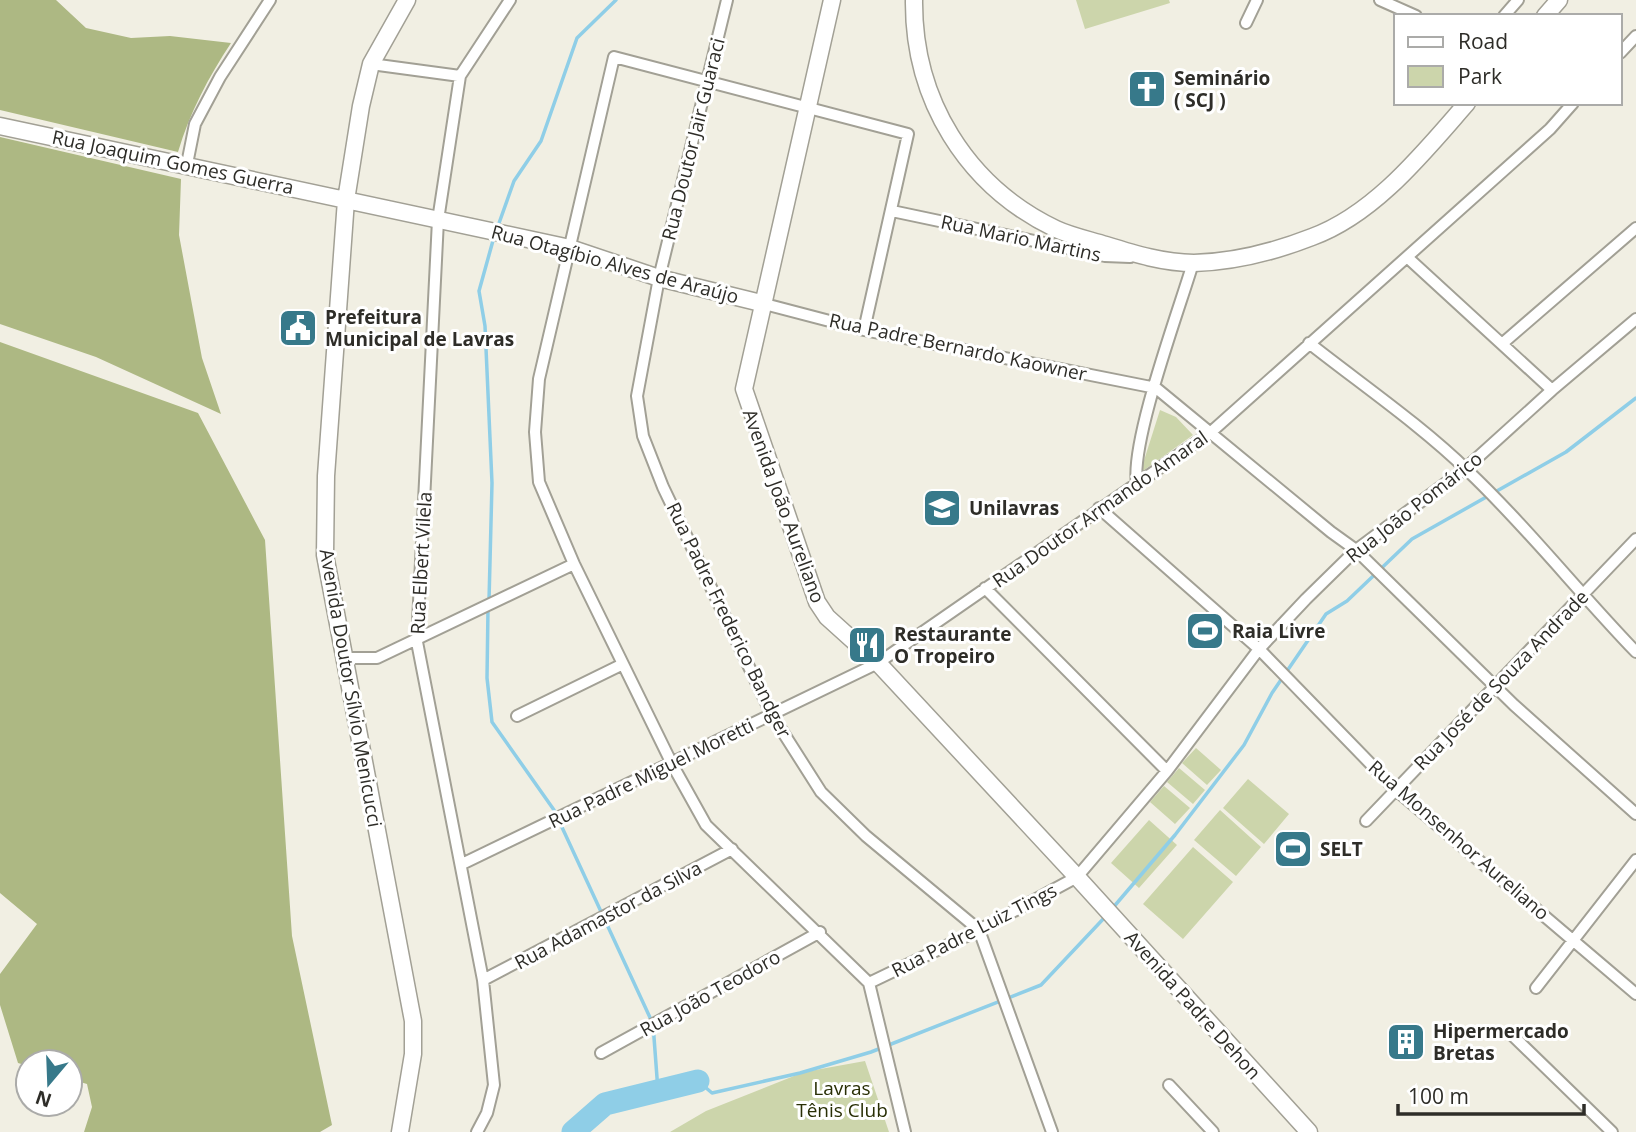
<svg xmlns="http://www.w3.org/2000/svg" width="1636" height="1132" font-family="'Open Sans',sans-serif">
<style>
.green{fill:#ccd5ab}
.forest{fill:#adb883}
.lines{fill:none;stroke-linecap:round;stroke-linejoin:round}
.stream{stroke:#8fcee7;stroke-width:3.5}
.river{stroke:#8fcee7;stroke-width:23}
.street-casing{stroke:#a2a095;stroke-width:14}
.secondary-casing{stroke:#a2a095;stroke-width:19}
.street{stroke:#fff;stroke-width:10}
.secondary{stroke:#fff;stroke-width:16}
.labels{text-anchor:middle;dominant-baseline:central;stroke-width:6;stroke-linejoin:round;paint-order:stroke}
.poi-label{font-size:19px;font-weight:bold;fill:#2e2d28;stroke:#fff;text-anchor:start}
.street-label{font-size:19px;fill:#2e2d28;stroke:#fff}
.park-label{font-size:19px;fill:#292f05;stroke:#fff}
</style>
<rect width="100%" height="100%" fill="#f1efe3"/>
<path class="green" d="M1076 0H1169L1170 3 1085 29Z
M1160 410 1176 417 1193 435 1140 473Z
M1196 748 1221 770 1207 785 1182 763Z
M1179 768 1205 790 1193 804 1167 782Z
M1248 779 1289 814 1264 844 1223 808Z
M1164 786 1190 808 1175 824 1150 802Z
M1220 810 1261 847 1236 876 1194 840Z
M1149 820 1177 845 1139 888 1111 863Z
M1193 847 1233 882 1183 939 1143 904Z
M865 1061 889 1132H670L706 1111 804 1072Z"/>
<path class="forest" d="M0 0H56L86 28 131 38 170 36 231 43C208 78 190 112 178 152L0 110Z
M0 137 181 179 179 235 202 358 221 414 96 357 0 324Z
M0 342 198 413 265 540 292 936 332 1125 320 1132H84L92 1107 87 1084 70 1079V1062H28V1066L18 1063 0 1005V974L37 924 0 893Z"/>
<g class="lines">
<path class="stream" d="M498 226 514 181 541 141 577 38 616 0
M489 601 492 483 485 326 479 291 494 237
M488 609 487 678 492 722 554 810 653 1024 658 1091
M1111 910 1175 835 1244 745 1272 693 1326 614 1347 601 1412 539 1566 452 1636 398
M698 1081 712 1093 800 1073 871 1052 1041 985 1106 916"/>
<path class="river" d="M573 1132 605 1104 698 1081"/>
<defs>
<path id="street" d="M727 0 659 278 637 396 643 436 663 487 772 715 821 792 866 836 979 930 1052 1132
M1380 0 1416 16
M1504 16 1518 0
M1246 23 1257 0
M1620 53 1636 36
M371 64 460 76
M187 164 195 124 220 77 270 0
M892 211 1105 256 1130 257
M1407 257 1552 390
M761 303 864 330 1156 388 1331 532 1356 550 1514 705 1636 814
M864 330 908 134 614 57 539 379 535 432 539 482 574 564 672 764 706 825 869 983 905 1132
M1309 343C1361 384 1422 426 1468 471 1528 528 1579 593 1636 652
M1503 343 1636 228
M1137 484C1130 442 1179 310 1193 263
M1099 508 1259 649 1396 790 1636 994
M985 588 1167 771
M343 658H377L574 564
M517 716 623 664
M1366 821 1636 539
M462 864 878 663 1210 433 1550 129 1573 103
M483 980 732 849
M869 983 979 930 1077 877 1167 771 1259 649 1306 599 1356 550 1466 468 1552 390 1636 319
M1536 988 1636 860
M1511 1034 1612 1132
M601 1053 820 932
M1169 1085 1213 1132
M477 1132 487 1113 494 1085 483 980 417 642 438 220 460 76 510 0"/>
<path id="secondary" d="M832 0 744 389 817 602 827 617 878 663 1077 877 1309 1132
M914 0C913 99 966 186 1056 229 1071 236 1090 240 1106 245 1135 254 1164 263 1194 263 1233 262 1276 251 1312 237 1375 214 1424 152 1467 103
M1545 16 1559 0
M0 126 570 248 659 278 761 303
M400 1132 413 1054V1021L325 555 326 476 346 200 361 106 371 64 407 0"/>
</defs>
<use href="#street" class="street-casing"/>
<use href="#secondary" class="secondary-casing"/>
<use href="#street" class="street"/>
<use href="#secondary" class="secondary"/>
</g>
<defs>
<symbol id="church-square" viewBox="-11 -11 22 22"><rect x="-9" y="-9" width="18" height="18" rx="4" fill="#37798a" stroke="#fff"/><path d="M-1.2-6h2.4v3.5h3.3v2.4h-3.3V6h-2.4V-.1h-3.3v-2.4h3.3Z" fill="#fff"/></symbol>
<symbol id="civic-square" viewBox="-11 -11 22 22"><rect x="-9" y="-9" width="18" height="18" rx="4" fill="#37798a" stroke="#fff"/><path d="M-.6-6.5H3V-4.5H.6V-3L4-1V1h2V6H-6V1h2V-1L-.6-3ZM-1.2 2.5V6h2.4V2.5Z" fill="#fff"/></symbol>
<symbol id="university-square" viewBox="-11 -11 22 22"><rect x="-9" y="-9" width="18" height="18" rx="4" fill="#37798a" stroke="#fff"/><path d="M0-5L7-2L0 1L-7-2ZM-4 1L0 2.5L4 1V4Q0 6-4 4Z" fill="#fff"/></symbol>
<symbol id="stadium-square" viewBox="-11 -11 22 22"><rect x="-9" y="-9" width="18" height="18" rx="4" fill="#37798a" stroke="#fff"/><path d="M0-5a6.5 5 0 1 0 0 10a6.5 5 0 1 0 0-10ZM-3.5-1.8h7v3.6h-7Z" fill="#fff"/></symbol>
<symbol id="restaurant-square" viewBox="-11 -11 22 22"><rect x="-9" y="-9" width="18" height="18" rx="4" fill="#37798a" stroke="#fff"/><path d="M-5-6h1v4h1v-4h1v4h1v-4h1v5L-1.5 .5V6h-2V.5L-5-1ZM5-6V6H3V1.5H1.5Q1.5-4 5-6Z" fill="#fff"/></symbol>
<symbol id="building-square" viewBox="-11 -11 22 22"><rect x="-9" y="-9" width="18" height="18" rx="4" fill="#37798a" stroke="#fff"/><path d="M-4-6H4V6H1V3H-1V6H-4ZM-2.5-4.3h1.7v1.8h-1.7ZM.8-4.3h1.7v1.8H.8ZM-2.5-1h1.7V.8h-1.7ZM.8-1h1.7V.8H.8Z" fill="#fff"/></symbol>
</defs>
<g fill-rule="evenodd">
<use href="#church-square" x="1125" y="67" width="44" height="44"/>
<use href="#civic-square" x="276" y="306" width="44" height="44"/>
<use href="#university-square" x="920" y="486" width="44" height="44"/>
<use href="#stadium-square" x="1183" y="609" width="44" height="44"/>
<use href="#restaurant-square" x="845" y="623" width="44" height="44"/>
<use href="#stadium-square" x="1271" y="827" width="44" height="44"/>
<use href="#building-square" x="1384" y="1020" width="44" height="44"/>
</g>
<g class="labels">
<g class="poi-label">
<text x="1174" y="78">Seminário<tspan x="1174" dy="22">( SCJ )</tspan></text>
<text x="325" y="317">Prefeitura<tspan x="325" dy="22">Municipal de Lavras</tspan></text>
<text x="969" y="508">Unilavras</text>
<text x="1232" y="631">Raia Livre</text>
<text x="894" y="634">Restaurante<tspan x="894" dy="22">O Tropeiro</tspan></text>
<text x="1320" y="849">SELT</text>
<text x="1433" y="1031">Hipermercado<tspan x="1433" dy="22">Bretas</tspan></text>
</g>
<g class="street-label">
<text transform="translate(693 139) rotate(-76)">Rua Doutor Jair Guaraci</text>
<text transform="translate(173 162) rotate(12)">Rua Joaquim Gomes Guerra</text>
<text transform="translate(1021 238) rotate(12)">Rua Mario Martins</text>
<text transform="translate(615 264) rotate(15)">Rua Otagíbio Alves de Araújo</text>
<text transform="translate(958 347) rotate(12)">Rua Padre Bernardo Kaowner</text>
<text transform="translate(784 506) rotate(70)">Avenida João Aureliano</text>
<text transform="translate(1414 507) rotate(-38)">Rua João Pomárico</text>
<text transform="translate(1100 509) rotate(-35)">Rua Doutor Armando Amaral</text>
<text transform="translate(421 563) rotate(-87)">Rua Elbert Vilela</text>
<text transform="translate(729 620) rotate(64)">Rua Padre Frederico Bandger</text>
<text transform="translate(1501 680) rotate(-46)">Rua José de Souza Andrade</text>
<text transform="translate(351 688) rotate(80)">Avenida Doutor Sílvio Menicucci</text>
<text transform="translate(651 773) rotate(-26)">Rua Padre Miguel Moretti</text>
<text transform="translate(1459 840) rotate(41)">Rua Monsenhor Aureliano</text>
<text transform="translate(608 915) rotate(-28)">Rua Adamastor da Silva</text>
<text transform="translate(974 930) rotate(-27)">Rua Padre Luiz Tings</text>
<text transform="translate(710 993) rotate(-29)">Rua João Teodoro</text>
<text transform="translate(1193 1005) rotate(48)">Avenida Padre Dehon</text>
</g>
<g class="park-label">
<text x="842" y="1088">Lavras<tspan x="842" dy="22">Tênis Club</tspan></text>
</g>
</g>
<rect x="1394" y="14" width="228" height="91" fill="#ffffff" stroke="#ababa9" stroke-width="2"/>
<rect x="1408" y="37" width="35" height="10" fill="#ffffff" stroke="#ababa9" stroke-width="2"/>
<text x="1458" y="49" font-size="21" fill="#2e2d28">Road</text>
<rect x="1408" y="66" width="35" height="21" fill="#ccd5ab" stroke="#ababa9" stroke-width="2"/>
<text x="1458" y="84" font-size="21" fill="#2e2d28">Park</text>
<g transform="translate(49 1083) rotate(199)"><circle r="33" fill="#ffffff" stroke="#ababa9" stroke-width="2"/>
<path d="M0-5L12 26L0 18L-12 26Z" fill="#37798a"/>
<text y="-10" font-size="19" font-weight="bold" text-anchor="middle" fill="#2e2d28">N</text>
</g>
<path d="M1398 1104v10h186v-10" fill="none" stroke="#2e2d28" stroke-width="3.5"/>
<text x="1408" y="1104" font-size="21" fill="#2e2d28" stroke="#ffffff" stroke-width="5" paint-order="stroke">100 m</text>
</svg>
